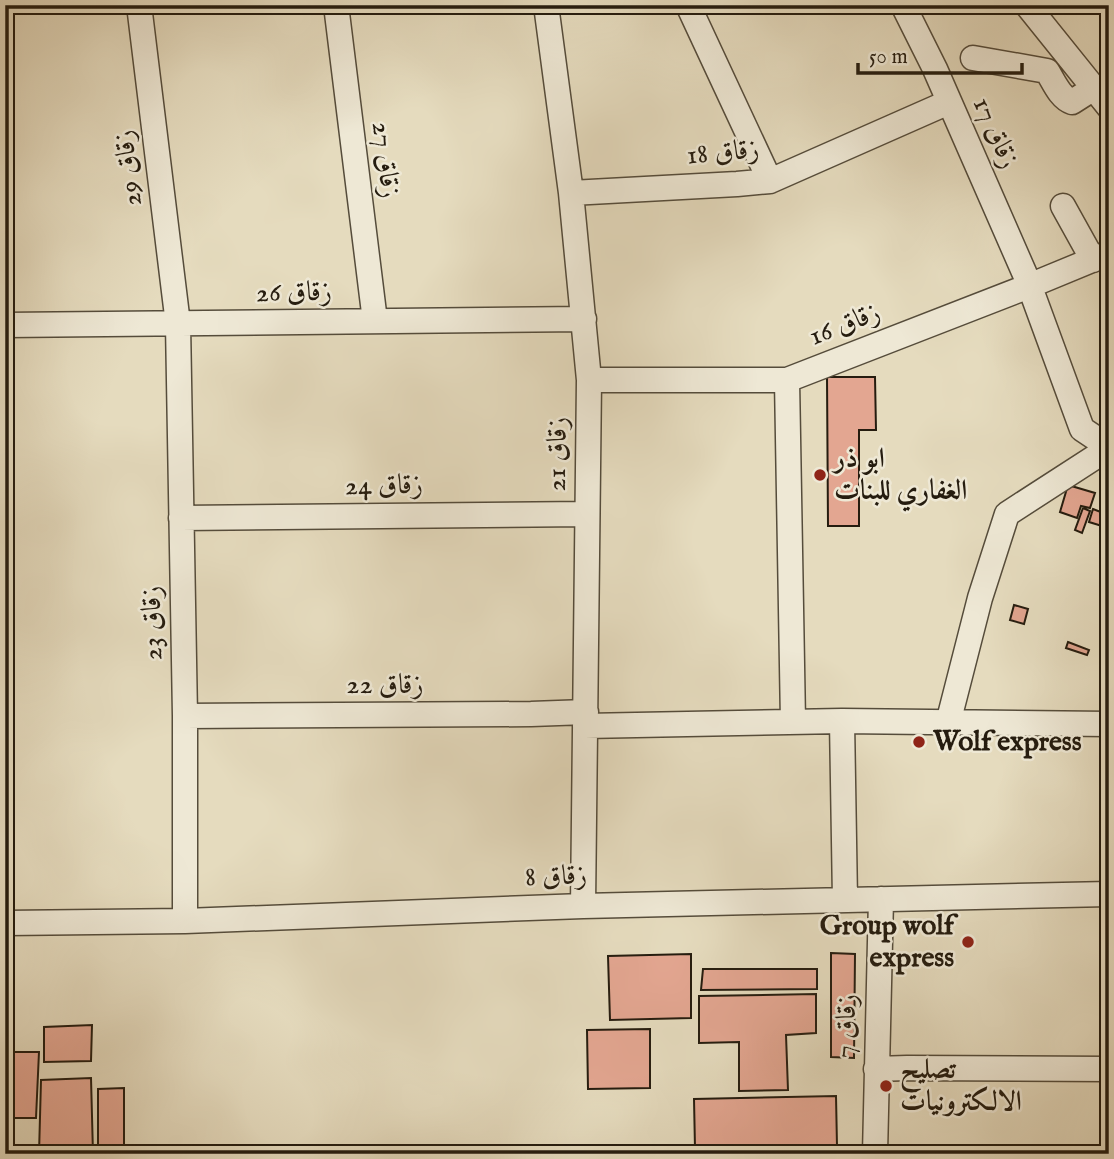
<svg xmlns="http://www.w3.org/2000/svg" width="1114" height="1159" font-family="'IM FELL English',Amiri,serif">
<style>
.building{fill:#e3a691;stroke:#251c0f;stroke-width:2}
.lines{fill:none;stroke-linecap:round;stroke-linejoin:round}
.minor-casing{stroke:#554c3b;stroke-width:27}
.minor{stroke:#eee8d5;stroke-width:24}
.poi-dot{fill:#8f2418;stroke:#eee8d5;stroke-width:2.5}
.labels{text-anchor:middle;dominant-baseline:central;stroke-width:5;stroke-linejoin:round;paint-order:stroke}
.street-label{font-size:28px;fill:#251c0f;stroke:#eee8d5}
.poi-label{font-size:28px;font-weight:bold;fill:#251c0f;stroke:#eee8d5;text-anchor:start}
</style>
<rect width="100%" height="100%" fill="#e5dbbe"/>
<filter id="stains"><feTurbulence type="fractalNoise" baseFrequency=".00286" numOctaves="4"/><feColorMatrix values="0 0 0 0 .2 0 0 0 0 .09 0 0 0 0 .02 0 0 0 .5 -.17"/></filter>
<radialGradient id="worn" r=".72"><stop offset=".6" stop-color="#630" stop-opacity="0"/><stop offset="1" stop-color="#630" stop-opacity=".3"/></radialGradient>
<path class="building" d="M827 377H875L876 430H859V526H828Z
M1068 485 1095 493 1090 508 1081 506 1077 518 1060 512Z
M1083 508 1090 511 1082 533 1075 530Z
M1093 509 1106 514 1102 526 1089 522Z
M1014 605 1028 609 1024 624 1010 620Z
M1068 642 1089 650 1087 655 1066 648Z
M831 953 855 954 854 1058 831 1057Z
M691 954V1018L610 1020 608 956Z
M703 969H817V989L701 990Z
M816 994V1033L786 1035 788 1090 739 1091V1042L699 1043V996Z
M92 1025 91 1061 44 1062V1027Z
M650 1029V1088L588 1089 587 1030Z
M10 1052H39L36 1118H11Z
M91 1078 93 1154H39L41 1080Z
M124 1088V1154H98V1089Z
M836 1096 837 1146 695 1148 694 1099Z"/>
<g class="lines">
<defs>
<path id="minor" d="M139 5 178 324 185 716V921
M336 5 375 321
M546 5 571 193 589 380 583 906
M688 5 770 181
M903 5 935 69 1027 279 1082 429 1109 447
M1027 5 1109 107
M973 58 1047 71C1054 82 1060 98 1072 102L1094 88
M571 193 737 184 770 181 949 102
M1063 206 1093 260
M5 325 584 319
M589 380H787L1029 286 1109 253
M787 380 793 722
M181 518 587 514
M185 716 531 714 586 712
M842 721 845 900
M948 723 980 598 1007 514 1109 448
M585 726 842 721 1109 724
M5 923 185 921 583 906 1109 894
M876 1069 907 1068 1109 1069
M875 1154 881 899"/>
</defs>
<use href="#minor" class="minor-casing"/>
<use href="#minor" class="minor"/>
</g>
<g class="poi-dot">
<circle cx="820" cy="475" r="7"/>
<circle cx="919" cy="742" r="7"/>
<circle cx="968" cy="942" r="7"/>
<circle cx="886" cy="1086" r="7"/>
</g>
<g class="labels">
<g class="street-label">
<text transform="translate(995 133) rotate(66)">زقاق 17</text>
<text transform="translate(723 153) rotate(-5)">زقاق 18</text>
<text transform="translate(385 160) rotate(83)">زقاق 27</text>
<text transform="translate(129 168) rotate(-97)">زقاق 29</text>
<text transform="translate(294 293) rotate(-1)">زقاق 26</text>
<text transform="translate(845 325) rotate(-21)">زقاق 16</text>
<text transform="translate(558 454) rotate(-89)">زقاق 21</text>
<text transform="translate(384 486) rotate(-1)">زقاق 24</text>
<text transform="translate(153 623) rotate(-91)">زقاق 23</text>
<text x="385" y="685">زقاق 22</text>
<text transform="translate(556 877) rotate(-2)">زقاق 8</text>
<text transform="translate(847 1026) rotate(-88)">زقاق 7</text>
</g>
<g class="poi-label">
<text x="834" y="459">ابو ذر<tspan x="834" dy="32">الغفاري للبنات</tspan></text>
<text x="933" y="742">Wolf express</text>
<text x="954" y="926" text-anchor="end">Group wolf<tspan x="954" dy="32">express</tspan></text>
<text x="900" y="1070">تصليح<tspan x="900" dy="32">الالكترونيات</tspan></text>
</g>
</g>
<rect width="1114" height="1159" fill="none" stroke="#e5dbbe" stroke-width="28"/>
<rect x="7" y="7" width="1100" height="1145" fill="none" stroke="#251c0f" stroke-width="3.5"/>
<rect x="14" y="14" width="1086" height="1131" fill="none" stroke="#251c0f" stroke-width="2"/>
<path d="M858 63v10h164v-10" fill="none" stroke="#251c0f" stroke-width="3.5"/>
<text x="869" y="63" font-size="21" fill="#251c0f" stroke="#eee8d5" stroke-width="5" paint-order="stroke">50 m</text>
<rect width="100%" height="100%" filter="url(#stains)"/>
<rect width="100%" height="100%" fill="url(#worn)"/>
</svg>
